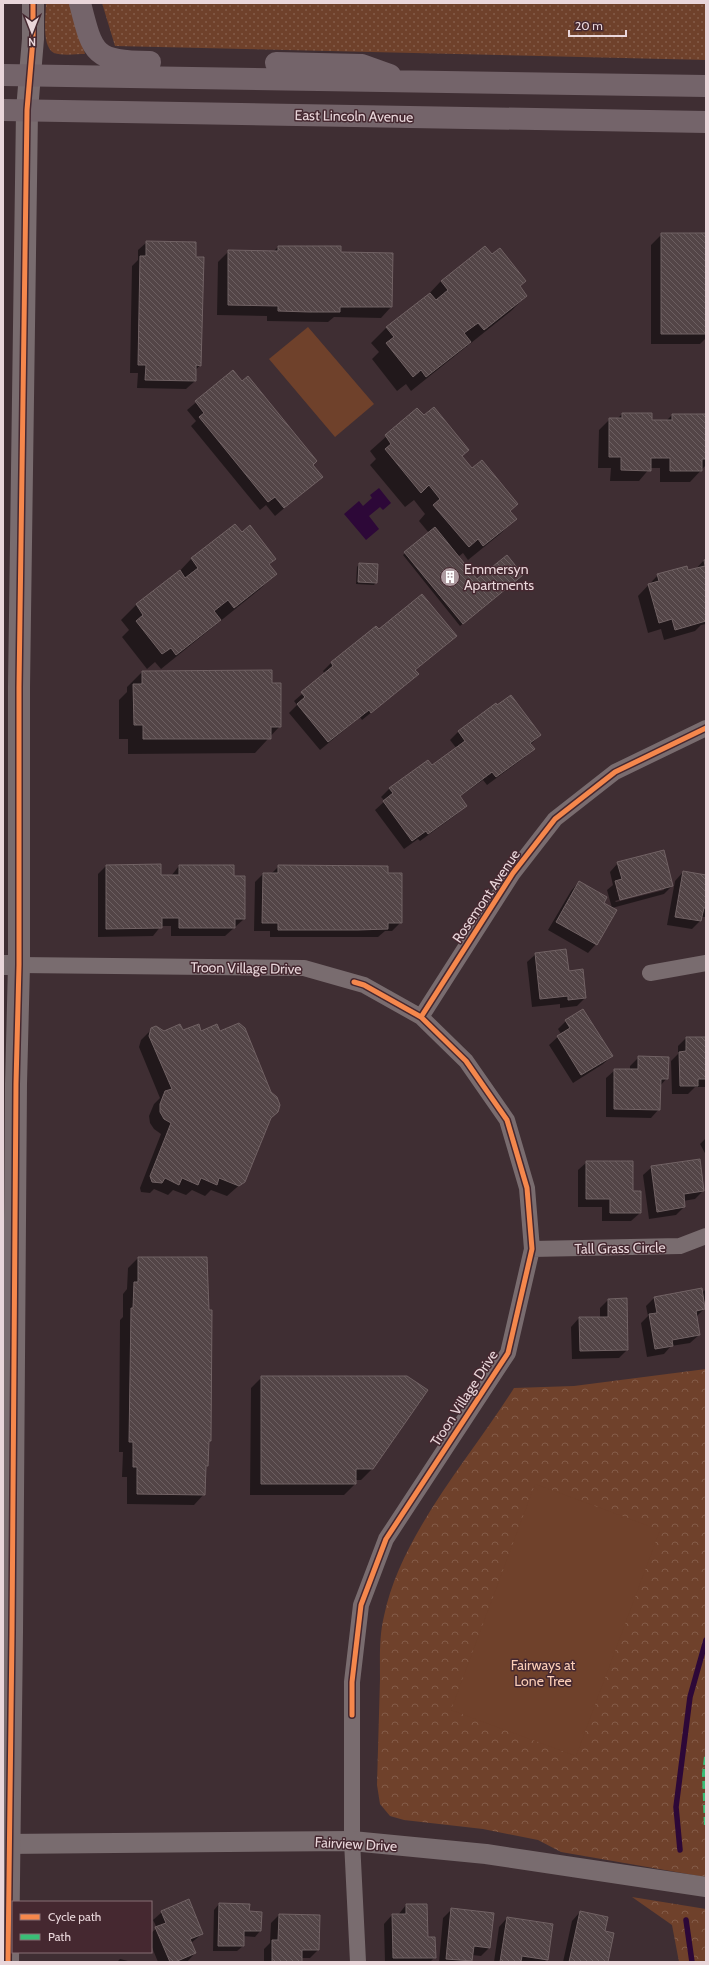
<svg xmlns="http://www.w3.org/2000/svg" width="709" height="1965" font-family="Cabin,sans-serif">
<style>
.grass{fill:url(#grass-dots)}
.park{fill:url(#park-crowns)}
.pitch{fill:#6f412b}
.water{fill:#2d0838}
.shadow{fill:#0007;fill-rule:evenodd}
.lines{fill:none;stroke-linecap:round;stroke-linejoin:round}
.stream{stroke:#2d0838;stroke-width:5.5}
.building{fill:url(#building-back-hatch);stroke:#716264}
.minor{stroke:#796c6f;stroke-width:16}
.tertiary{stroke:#796c6f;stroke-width:20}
.secondary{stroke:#796c6f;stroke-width:22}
.primary{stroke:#74646a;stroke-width:22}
.quiet{stroke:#3abd76;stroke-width:4;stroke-dasharray:8 4;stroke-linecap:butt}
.cycleway-casing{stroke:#452830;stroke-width:8}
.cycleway{stroke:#f5874c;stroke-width:5}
.labels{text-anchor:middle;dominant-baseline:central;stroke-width:3;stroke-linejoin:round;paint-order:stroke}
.street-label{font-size:14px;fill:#e9d6da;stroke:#452830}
.poi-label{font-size:14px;fill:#e9d6da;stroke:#452830;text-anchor:start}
.park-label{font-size:14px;fill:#facdb6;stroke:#452830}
</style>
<defs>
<pattern id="grass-dots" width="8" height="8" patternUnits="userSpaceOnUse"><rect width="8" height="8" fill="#6f412b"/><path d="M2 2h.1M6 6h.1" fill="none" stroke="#845c49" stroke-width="1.8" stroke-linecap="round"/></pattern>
<pattern id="park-crowns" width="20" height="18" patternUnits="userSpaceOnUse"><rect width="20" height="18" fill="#6f412b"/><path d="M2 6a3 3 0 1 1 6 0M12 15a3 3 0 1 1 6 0" fill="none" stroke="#845c49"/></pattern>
<pattern id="building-back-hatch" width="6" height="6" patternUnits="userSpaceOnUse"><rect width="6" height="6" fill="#534547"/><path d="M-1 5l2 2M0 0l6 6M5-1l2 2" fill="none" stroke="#6c5f61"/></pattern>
</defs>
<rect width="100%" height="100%" fill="#3f2e33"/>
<path class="grass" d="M46 3H72L85 54C77 54 62 56 54 53 41 46 46 16 46 3Z
M102 3H706V60L115 46Z"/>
<path class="park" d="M706 1369V1883L705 1877 561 1852 538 1840 483 1829 404 1820 390 1816 380 1804 377 1785C378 1750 379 1714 380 1679 380 1659 379 1636 384 1616 401 1534 470 1458 514 1388L574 1386Z
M632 1897 706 1909V1962H679L672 1925Z"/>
<path class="pitch" d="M308 327 374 404 335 437 269 359Z
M535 1484 660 1530 576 1756 451 1710Z"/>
<path class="water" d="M379 488 391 503 383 510 380 507 369 516 379 529 366 540 344 514 359 501 363 506 372 498 370 495Z"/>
<path class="shadow" d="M662 234H706V338L700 344H651V245Z
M147 242 200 365 195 371V381L186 389 137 388 138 373H130L132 266 138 260V250Z
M278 247 340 253 392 254 391 307 381 318 334 317 328 322 267 321V316L217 315 218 262 229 251 273 252Z
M492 255 525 281 519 287 526 296 511 311 411 391 406 384 397 391 372 359 379 352 371 343 386 328 426 297 441 281Z
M233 371 321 477 275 516 266 505 260 510 191 426 196 421 187 410Z
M417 409 515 519 500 534 468 560 463 553 458 557 477 580 522 575 460 626 403 555 429 533 419 521 425 514 414 500 405 507 370 465 376 459 370 451Z
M622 414 650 421H666L672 415H706V465L690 482H660V468H650L639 481H610L611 468H598L599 430 610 419H617Z
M235 525 242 533 275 559 269 565 275 574 260 589 161 669 155 662 147 669 122 637 129 630 121 620 136 605 176 575 191 559Z
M704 560H706V624L701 625 695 631 664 640 661 629 648 633 638 596 658 575 695 570Z
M359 564 376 582 374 585 356 584 357 567Z
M376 628 378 631 455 636 415 670 418 674 409 682 362 720 360 717 320 750 289 713 297 705 294 701 325 674 323 671 331 663Z
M271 671V684L280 726 255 753 128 754V739H119V700L127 692V687L142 672Z
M495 705 540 735 530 745 533 749 525 757 487 785 483 780 459 797 465 805 457 814 420 841 418 839 404 849 375 810 385 801 381 797 390 788 432 767 457 749 450 740 458 732Z
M618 863 672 886 664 894 612 908 607 890 613 885 610 872ZM664 887V890L616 902 615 901Z
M106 866 160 876H171L179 866 233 877 244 919 225 936H171V926H161L153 936 98 937V874Z
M279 866 386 874 401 922 392 931H385L378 937H270V931H254L255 882 263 874H271Z
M683 872 706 876V917H701L700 921 692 929 667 925 675 881Z
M579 882 603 903 596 944 588 953 548 930 571 891Z
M536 954 585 998 577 1006 560 1008V1004L532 1007 527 962Z
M566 1021 612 1056 603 1064 573 1083 549 1045 561 1034 558 1029Z
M242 1025 270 1093 269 1120 244 1181 227 1196 211 1190 205 1196 192 1190 186 1195 173 1190 168 1195 154 1189 150 1193 141 1192 140 1188 161 1134 154 1129 150 1123 149 1116 154 1104 160 1098 139 1047 141 1040 152 1029 164 1032H219L235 1026Z
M686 1038H706V1087H695L688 1094H672L671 1061 678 1054V1046Z
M639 1057 667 1078 660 1086 659 1109 651 1118 606 1117V1078L615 1070H630V1066Z
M706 1138V1155L700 1144Z
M699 1160 703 1191 695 1199 683 1201 684 1207 676 1215 649 1219 643 1175 652 1167Z
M587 1162 632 1192H640V1213L631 1221H602V1207H578V1170Z
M138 1258 210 1440 208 1443 207 1466 205 1469 204 1494 194 1505 127 1504V1477H122L123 1452H119L120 1320 123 1317V1294L127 1289 128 1268Z
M706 1289V1304L702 1297 704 1309 696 1317 699 1335 690 1343 671 1346 664 1354 647 1357 641 1323 648 1316 646 1306 654 1298 702 1293Z
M608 1300 627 1350 619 1358 572 1359 571 1327 579 1318H600V1308Z
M262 1377 372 1469 361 1480H355V1484L344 1495H250L251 1388Z
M219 1904 248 1912 261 1913 260 1931 255 1937 243 1936V1946L237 1951H213L214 1910Z
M406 1905 435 1957 430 1962H385L384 1924 392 1915H398Z
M452 1909 489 1948 481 1956 472 1955 470 1962H439L443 1918Z
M162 1912 202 1934 191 1943 195 1953 187 1962H158L151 1945V1933L157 1928 153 1920Z
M580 1912 604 1932 607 1962H563L572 1921Z
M279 1915 318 1950 310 1958H301V1962H264V1949L270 1943 271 1923Z
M507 1918 547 1959 544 1962H494L499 1927Z
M120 1959 132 1962H117Z"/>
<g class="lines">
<path class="stream" d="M680 1850 676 1807 690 1697 706 1640
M686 1920 692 1962"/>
</g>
<path class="building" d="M661 233H706V334H661Z
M146 241 196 242V257H204L201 366 196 365V381L145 380 146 365H138L140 256H146Z
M278 246H341V252L393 253 392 307H340V312H309L278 311V306L228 305V250L278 251Z
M485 246 492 254 500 248 526 281 520 286 527 296 484 330 478 323 464 333 471 342 426 377 421 370 413 377 386 343 394 337 386 327 430 293 436 300 448 290 441 281Z
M233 370 242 381 248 376 317 461 313 465 323 477 284 508 275 497 268 502 199 417 204 413 195 401Z
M434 407 469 450 462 456 472 468 482 460 518 504 510 511 517 519 483 546 478 539 469 547 433 505 440 499 429 485 421 493 385 449 391 444 385 435 417 408 424 415Z
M622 413H652V420H672V414H706V459H702V471H670V458H651V471L621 470V457H609V418H622Z
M235 524 242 532 250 525 276 559 269 564 277 574 234 608 228 600 214 611 221 620 176 655 171 648 162 654 136 621 143 615 136 604 180 570 185 578 198 568 191 558Z
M435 527 477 579 507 555 523 575 463 624 404 552Z
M706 559V621L675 630 672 619 659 623 648 584 659 581 657 574 687 566 688 570 705 566 704 560Z
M359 563 378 564 377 583 358 582Z
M422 594 457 636 415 670 419 674 371 713 369 710 328 742 297 704 305 697 301 692 333 666 331 662 376 626 379 629Z
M272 670V683H281V727H271V739H143V725H134L133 684H142V671Z
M511 695 541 735 530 743 535 749 496 777 492 772 460 796 467 806 428 834 426 831 412 841 383 801 393 793 389 788 428 760 432 765 465 741 458 731 496 703 497 705Z
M664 850 673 886 620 900 615 881 622 879 617 862Z
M161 864V875H179V865H234V876H245V919H235V928H179V918H162V928L106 929V865Z
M278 865 388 866V873H402V923H388V929L358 930H278V923H262L263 873H278Z
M683 871 706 875V908H704L701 921 675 917Z
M579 881 607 897 604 903 617 910 597 945 556 922Z
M566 949 569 971 583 969 586 998 568 1000V996L540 999 535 953Z
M583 1009 613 1056 581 1075 557 1036 570 1028 565 1020Z
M239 1023 245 1028 271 1092 277 1097 280 1105 278 1112 271 1118 245 1182 239 1186 219 1178 217 1185 201 1178 198 1185 182 1178 179 1185 165 1178 162 1183 152 1182 150 1176 171 1123 164 1119 160 1112V1104L165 1091 172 1089 149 1036 151 1028 156 1026 164 1031 180 1024 183 1030 199 1024 201 1031 217 1024 220 1031Z
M686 1037H706V1079H698V1086H680L679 1052 686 1051Z
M638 1056 669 1057 668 1079H661L660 1110 614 1109V1069H638Z
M700 1159 704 1191 684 1194 685 1207 657 1212 651 1166Z
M586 1161H633V1191H641V1213H610V1199H586Z
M138 1257H207L209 1310H212L211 1441H209L208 1466H206L205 1495 137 1494V1467H133V1442H129L131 1308H133L134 1282H138Z
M702 1288 705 1309 696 1311 700 1335 672 1340 673 1346 655 1349 649 1314 657 1313 654 1297Z
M627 1298 628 1350 580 1351 579 1317H608V1299Z
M261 1376H407L428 1390 373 1469H356V1484H261Z
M189 1899 203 1934 190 1939 196 1953 175 1962H170L155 1927 166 1923 161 1911Z
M219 1903 250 1904 249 1911 262 1912 261 1931H244V1946H218Z
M406 1904H427L428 1937H435L436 1958H393L392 1914H406Z
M451 1908 494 1913 490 1948 474 1946 472 1961 446 1959Z
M580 1911 608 1917 605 1931 614 1933 608 1962H569Z
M279 1914 320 1915 319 1950H302V1962H272V1940H278Z
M507 1917 553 1924 548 1960 522 1956 521 1962H500Z"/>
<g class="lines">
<path class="minor" d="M19 965 304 968 364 985 421 1017 466 1061 507 1120 527 1188 532 1249 508 1353 386 1539 361 1605 352 1682V1841L358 1962
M650 973 706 963
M421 1017 513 873 555 819 615 772 706 728
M532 1249 680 1246 706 1236"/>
<path class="tertiary" d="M3 965H19
M3 1844 352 1841 486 1854 706 1887"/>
<path class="secondary" d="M8 1962 12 1632 16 1084 19 965V687L27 110 33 39V3"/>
<path class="primary" d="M80 3C93 55 94 61 150 62
M276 63 362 65 390 75
M3 75 706 86
M3 110 706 122"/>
<path class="quiet" d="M706 1757 704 1774 706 1828"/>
<defs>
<path id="cycleway" d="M421 1017 513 873 555 819 615 772 706 728
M352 1715V1682L361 1605 386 1539 508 1353 532 1249 527 1188 507 1120 466 1061 421 1017 364 985 354 982
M8 1962 12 1632 16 1084 19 965V687L27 110 33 39V3"/>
</defs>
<use href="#cycleway" class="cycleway-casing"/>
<use href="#cycleway" class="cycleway"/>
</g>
<defs>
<symbol id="building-disc" viewBox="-11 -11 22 22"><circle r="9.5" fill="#ae9ba0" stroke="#452830"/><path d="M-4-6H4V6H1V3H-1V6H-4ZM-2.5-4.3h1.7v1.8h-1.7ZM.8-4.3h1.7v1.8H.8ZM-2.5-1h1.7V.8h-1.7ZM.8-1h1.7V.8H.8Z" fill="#fff"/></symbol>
</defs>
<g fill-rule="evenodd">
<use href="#building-disc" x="439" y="566" width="22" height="22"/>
</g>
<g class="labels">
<g class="street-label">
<text transform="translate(354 116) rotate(1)">East Lincoln Avenue</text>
<text transform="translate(486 896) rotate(-56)">Rosemont Avenue</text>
<text transform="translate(246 968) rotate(1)">Troon Village Drive</text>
<text transform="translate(620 1248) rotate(-1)">Tall Grass Circle</text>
<text transform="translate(464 1398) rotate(-57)">Troon Village Drive</text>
<text transform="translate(356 1844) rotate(3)">Fairview Drive</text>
</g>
<g class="poi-label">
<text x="464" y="569">Emmersyn<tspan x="464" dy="16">Apartments</tspan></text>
</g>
<g class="park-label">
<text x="543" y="1665">Fairways at<tspan x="543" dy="16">Lone Tree</tspan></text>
</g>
</g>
<rect width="709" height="1965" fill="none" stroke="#e9d6da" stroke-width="8"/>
<rect x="12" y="1901" width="140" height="52" fill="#452830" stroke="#876e74"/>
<rect x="20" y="1914" width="20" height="6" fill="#f5874c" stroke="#876e74"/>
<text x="48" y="1921" font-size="12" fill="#e9d6da">Cycle path</text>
<rect x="20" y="1934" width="20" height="6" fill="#3abd76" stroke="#876e74"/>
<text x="48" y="1941" font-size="12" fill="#e9d6da">Path</text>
<g transform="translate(32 32) rotate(180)" stroke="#452830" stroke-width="3" paint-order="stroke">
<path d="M0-3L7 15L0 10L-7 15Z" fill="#e9d6da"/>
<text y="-6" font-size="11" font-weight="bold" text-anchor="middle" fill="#e9d6da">N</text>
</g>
<path d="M569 30v6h57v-6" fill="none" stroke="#e9d6da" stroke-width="2"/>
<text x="575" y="30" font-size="12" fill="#e9d6da" stroke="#452830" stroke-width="3" paint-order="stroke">20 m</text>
</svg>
